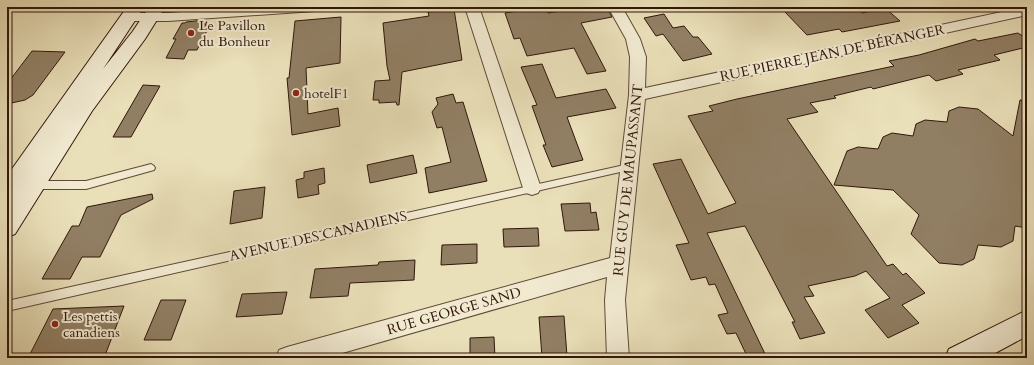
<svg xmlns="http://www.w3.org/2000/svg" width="1034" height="365" font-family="Cardo,serif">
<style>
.building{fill:#917f64;stroke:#31170a}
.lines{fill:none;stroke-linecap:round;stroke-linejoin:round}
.lane-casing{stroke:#5f4936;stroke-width:2}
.street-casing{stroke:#5f4936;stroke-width:2}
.secondary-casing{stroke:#31170a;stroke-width:2}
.lane{fill:#f1ead1;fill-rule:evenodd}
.street{fill:#f1ead1;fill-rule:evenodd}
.secondary{fill:#f1ead1;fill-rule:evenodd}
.poi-dot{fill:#8f2418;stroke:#f1ead1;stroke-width:1.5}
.labels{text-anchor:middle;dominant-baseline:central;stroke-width:4;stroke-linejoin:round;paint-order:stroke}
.poi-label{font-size:14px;fill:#31170a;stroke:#f1ead1;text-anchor:start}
.street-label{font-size:14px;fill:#31170a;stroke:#f1ead1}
</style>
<rect width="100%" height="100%" fill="#e9dfb8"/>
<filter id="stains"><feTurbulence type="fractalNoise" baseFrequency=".005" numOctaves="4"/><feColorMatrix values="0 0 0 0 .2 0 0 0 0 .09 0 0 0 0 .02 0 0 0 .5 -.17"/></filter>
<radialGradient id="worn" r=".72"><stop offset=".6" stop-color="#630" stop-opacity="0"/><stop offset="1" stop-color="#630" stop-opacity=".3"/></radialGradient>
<path class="building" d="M541 7H545L548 13 585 7H607L612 17 581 23 606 71 587 74 574 48 527 56 520 38 514 39 505 13Z
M829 7H857L862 13 885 8 900 21 842 32 839 29 807 35 784 11Z
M454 9 462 60 402 72 399 105H397L396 102 379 103V100H373L375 81 390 80 387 66 383 23 429 16 428 12Z
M664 14 673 28 684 26 693 37H698L712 54 683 61 663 34 656 36 644 18Z
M341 17 340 63 306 68 308 114 338 108 340 126 292 135 287 78H289L295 21Z
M204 20 202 22H207L205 25H210L197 50H188L184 59 166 58 176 39H173L182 23H185L186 22Z
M1018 33 1027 39V47L994 55 1000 60 958 70 963 74 936 81 929 75 873 89 871 87 834 96 836 98 810 103 818 112 787 119 887 266 893 264 903 275 906 273 925 293 902 305 919 323 888 338 865 310 890 298 866 271 855 276 808 286 814 296 804 297 825 333 800 339 792 322H795L745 226 707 233 767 358H748L736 333 727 334 718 315 728 313 715 284 709 285 706 277 691 280 676 245 689 243 653 164 681 159 708 214 736 203 688 116 713 111 709 106 737 99 894 66 889 61 919 55 975 39 978 41Z
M32 51 65 52 33 95 25 100 7 104V84Z
M542 64 556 98 606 89 616 108 567 117 583 160 552 167 543 145H546L532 106 537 105 521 67Z
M143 85 160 86 131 137H113Z
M453 94 456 103 463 102 487 181 429 193 425 168 451 162 442 127 437 128 432 112 438 104 436 98Z
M1020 100 1027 101V228L1015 226 1013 241 1001 247 978 245 974 259 962 265 939 263 911 234 919 215 893 190 834 185 847 151 858 147 878 149 883 137 892 133 913 136 916 124 925 120 947 122 949 111 959 107 978 109 1013 136Z
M413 155 417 173 370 183 367 165Z
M324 168 325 183 318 185 319 194 298 198 296 180 304 178V172Z
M265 187 262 218 230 224 234 191Z
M152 194 153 199 121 215 100 257H82L70 279H42L72 226H79L87 207Z
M590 203 591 213 596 212 599 230 565 231 561 204Z
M538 228 539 246 504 247 503 229Z
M477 244V263L441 265 442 245Z
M415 260 414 280 350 283 348 296 310 298 315 269 378 265 379 262Z
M287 292 282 314 236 317 242 294Z
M161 300H186L171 340H144Z
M124 306 104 358H28L53 309Z
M564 316 567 356 542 357 539 317Z
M494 337 495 358H470V338Z"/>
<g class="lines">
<defs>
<path id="lane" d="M151 164 154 166 155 168 154 170 86 189H34L31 188 29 185 31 182 34 181H86Z
M629 164 632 165 633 167 632 169 629 170 7 311V301Z"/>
<path id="street" d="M250 7H322L320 10 315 11 168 21H129L124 20 122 17 124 14 129 13H168Z
M465 7H479L541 188 538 193 532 195 526 193 523 188Z
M608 7H622L640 39 646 57 645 88 1025 7H1027V15L645 99 625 300 629 358H607L605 300 607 277 325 358H276L279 350 287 347 610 258 629 95 630 57 626 39Z"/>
<path id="secondary" d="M127 7H144L103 69 133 31 149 7H165L145 39 92 111 15 234 7 237V208L11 202 7 203V176Z
M1027 310V336L986 358H945L949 349Z"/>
</defs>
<use href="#lane" class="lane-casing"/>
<use href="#street" class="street-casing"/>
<use href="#secondary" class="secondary-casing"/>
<use href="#lane" class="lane"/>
<use href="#street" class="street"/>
<use href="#secondary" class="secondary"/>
</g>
<g class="poi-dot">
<circle cx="191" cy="33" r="4"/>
<circle cx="296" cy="93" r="4"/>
<circle cx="55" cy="324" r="4"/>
</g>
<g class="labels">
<g class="poi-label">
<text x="199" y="25">Le Pavillon<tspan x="199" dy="16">du Bonheur</tspan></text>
<text x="304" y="93">hotelF1</text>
<text x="63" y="316">Les pettis<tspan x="63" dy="16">canadiens</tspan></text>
</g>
<g class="street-label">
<text transform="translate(832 53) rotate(-12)">RUE PIERRE JEAN DE BÉRANGER</text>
<text transform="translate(628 180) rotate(-84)">RUE GUY DE MAUPASSANT</text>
<text transform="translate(318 236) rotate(-13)">AVENUE DES CANADIENS</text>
<text transform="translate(454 311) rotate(-16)">RUE GEORGE SAND</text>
</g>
</g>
<rect width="1034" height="365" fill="none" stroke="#e9dfb8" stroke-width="24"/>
<rect x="8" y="8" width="1018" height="349" fill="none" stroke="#31170a" stroke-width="2"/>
<rect x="12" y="12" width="1010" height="341" fill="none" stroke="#31170a"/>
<rect width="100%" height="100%" filter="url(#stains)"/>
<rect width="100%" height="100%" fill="url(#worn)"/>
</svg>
